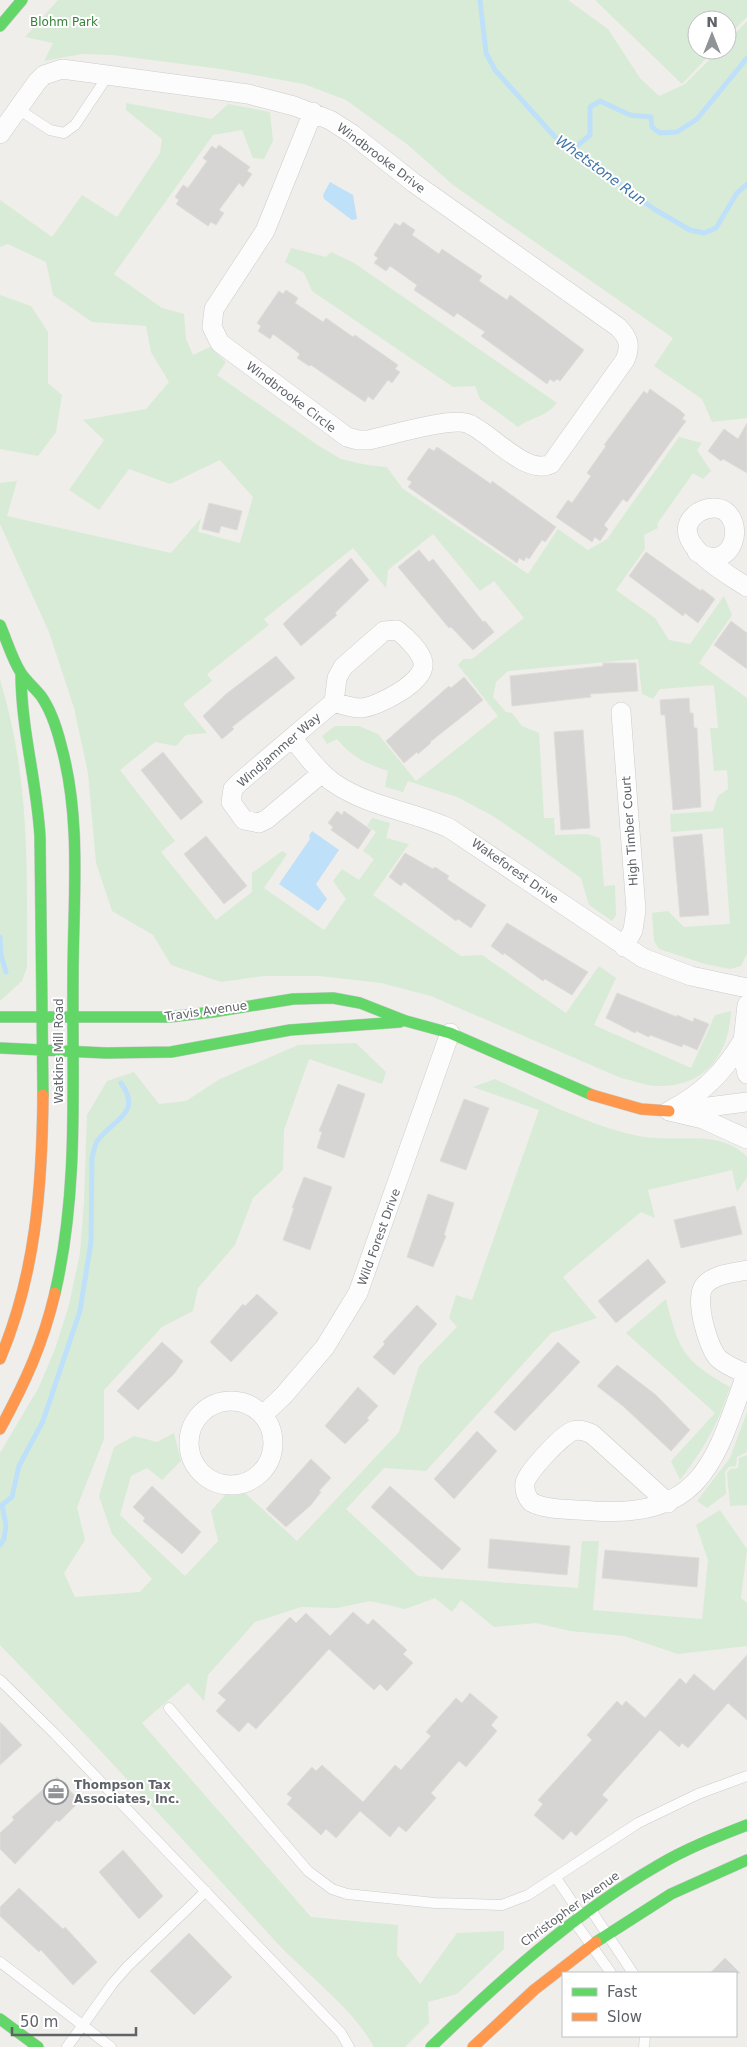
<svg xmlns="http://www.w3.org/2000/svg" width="747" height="2047" font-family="'DejaVu Sans',sans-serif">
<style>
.green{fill:#d8ebd6}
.water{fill:#bfe0f9}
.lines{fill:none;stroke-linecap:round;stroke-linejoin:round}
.stream{stroke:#bfe0f9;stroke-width:5}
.building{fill:#d6d5d3;stroke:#deddd9}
.lane-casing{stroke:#cbcccc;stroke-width:11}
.street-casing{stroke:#cbcccc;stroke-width:20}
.fast-casing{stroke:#cacacb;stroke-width:12}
.slow-casing{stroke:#cacacb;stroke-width:12}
.lane{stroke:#fdfcfc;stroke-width:10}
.street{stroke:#fdfcfc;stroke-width:19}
.fast{stroke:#63d668;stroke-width:11}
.slow{stroke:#ff974d;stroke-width:11}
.labels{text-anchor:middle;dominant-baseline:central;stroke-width:4;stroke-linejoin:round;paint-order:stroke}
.park-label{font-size:12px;fill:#348238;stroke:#fff}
.street-label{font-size:12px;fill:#5f6368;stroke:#fff}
.poi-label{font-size:12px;font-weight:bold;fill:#5f6368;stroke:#fff;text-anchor:start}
.water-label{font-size:14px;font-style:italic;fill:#4174aa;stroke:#fff}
</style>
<rect width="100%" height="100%" fill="#efeeea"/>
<path class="green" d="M58 0H568L608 29 640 78 659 96 685 84 719 50H727V42L747 21V418L712 422 702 399 654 366 673 338 453 185 408 145 346 100 304 84 221 69 113 55 82 54 44 61 53 43 25 37Z
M595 0H747V17L727 37V20H697V50H714L682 84Z
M126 103 212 119 228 104 270 112 273 141 264 159 253 158 242 130 213 135 114 274 162 308 184 314 186 339 193 355 210 347 226 362 217 375 319 446 341 459 367 465 387 467 402 488 528 574 558 529 588 550 607 539 679 437 702 443 697 450 711 471 703 479 693 473 657 524 658 528 644 535 645 549 616 590 655 618 669 640 690 644 724 596 732 615 699 663 747 698V954L741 966 730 969 705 964 659 949 654 941 652 913 668 911 684 927 730 924 723 828 671 832 670 814 713 811 718 796 728 789 727 770 714 771 710 728H718L714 685 660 689 653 699 642 694 638 659 508 671 496 682 493 697 506 712 512 713 522 726 539 733 544 818H554L555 835 587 834 600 838 604 886 615 885 616 915 612 921 589 905 581 878 528 840 493 816 457 797 408 781 403 792 385 787 388 771C365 763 353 758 337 739L327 744 322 736 335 726H359L378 734 416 781 498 716 458 665 463 659H472L524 618 494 581 480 591 433 534 388 570 386 588 353 548 264 619 269 625 207 674 212 681 183 704 207 733 186 735 176 746 155 742 120 770 175 841 161 852 216 920 252 892V873L282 851 287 854 264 888 324 930 346 899 333 881 342 869 359 880 374 859 363 851 376 832 367 826 372 818 390 823 386 838 409 844 373 895 461 956 482 955 566 1013 599 966 616 978 594 1025 691 1068 715 1015 731 1011C729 1057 703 1088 655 1086 644 1085 632 1080 621 1078L431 996 381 983 319 976H264L221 982 171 965 153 935 112 911 96 863 88 773 74 708 49 632 0 524V483L17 481 7 516 171 553 201 518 198 532 240 543 253 497 220 460 170 484 129 469 99 510 69 490 104 440 83 420 146 409 169 382 151 352 146 326 92 322 53 295 46 262 8 244 0 247V200L52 237 82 195 117 217 160 153 162 139 126 110Z
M291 248 326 257 331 252 354 263 557 403C545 418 533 416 518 427L480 399 475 386 453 387 312 291 304 273 285 262Z
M0 295 31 306 48 332V383L62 395 56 432 38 456 0 449Z
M0 680C30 778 27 867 27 967L22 981 0 1001Z
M356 1043 386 1072 382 1084 309 1059 284 1130 283 1170 253 1198 235 1245 198 1288 193 1311 162 1327 104 1390V1439L77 1507 85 1540 64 1573 75 1597 140 1592 152 1579 112 1534 99 1496 114 1447 134 1436 157 1442 174 1433 181 1461 162 1480 147 1468 131 1476 120 1515 185 1576 218 1541 211 1511 226 1494 245 1493 297 1541 399 1432 419 1366 457 1327 449 1318 456 1295 472 1300 539 1110 473 1087 495 1079C541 1100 595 1129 645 1137 678 1142 722 1129 747 1157V1177L737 1192 732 1170 648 1190 655 1218 641 1212 563 1277 597 1318 551 1333 426 1471 384 1468 346 1509 418 1576 578 1588 582 1541H599L593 1610 702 1619 708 1560 696 1525 720 1510 747 1549 741 1598 747 1603V1646L678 1654 624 1636 570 1631 536 1623 494 1627 461 1600 452 1612 435 1598 405 1609 370 1601 337 1608 301 1607 255 1622 208 1675 204 1701 188 1683 142 1723 311 1917 398 1925 397 1955 420 1984 457 1933 504 1931V1949L457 1994 428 2002 429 2023 405 2047H374C352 2007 307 1975 276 1942 185 1842 94 1742 0 1645V1453L39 1387 55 1349 69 1305 80 1253 84 1201 87 1115 107 1081 134 1072 159 1104 186 1101 220 1079 298 1045Z
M666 1299C679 1351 683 1360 730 1387 718 1424 704 1449 680 1480L671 1461 715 1413 626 1333Z
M747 1412V1452L737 1457 736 1466 729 1467 725 1472 726 1494 707 1508 697 1501 730 1458Z
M747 1455V1505L730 1506 727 1473 730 1469 738 1468 739 1458Z"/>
<path class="water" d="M330 182 353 195 357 219 352 220 324 199 323 195Z
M312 831 339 850 316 884 327 899 318 911 279 884 310 839 309 836Z"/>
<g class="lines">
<path class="stream" d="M480 0 486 53 495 70 555 137 654 209 690 230 704 233 716 228 737 193 747 184
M572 150 590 135V107L600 101 630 115 651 117 652 127 660 133 677 132 697 119 747 58
M0 937 1 955 6 972
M0 1545 4 1539 6 1525 2 1505 12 1497 19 1466 43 1421 80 1311 91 1242 92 1158C94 1152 94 1145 98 1140 113 1120 143 1113 121 1083"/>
</g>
<path class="building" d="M219 145 250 167 247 171 252 174 243 187 239 183 219 210 224 213 216 225 211 222 208 226 176 204 179 200 175 197 183 185 188 188 207 161 203 158 212 146 216 149Z
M403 222 415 230 412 235 439 254 442 249 470 268 482 276 479 281 507 300 510 295 584 350 560 381 557 379 554 382 550 379 547 384 481 336 485 332 457 313 454 317 414 290 417 285 390 266 386 271 374 263 378 258 374 255 386 236 395 223 400 226Z
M286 290 298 298 295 303 323 322 326 318 353 337 355 335 398 365 395 369 400 372 392 383 388 380 373 400 368 396 365 402 311 365 309 366 297 358 300 354 273 334 270 339 258 331 261 326 257 323 270 304 279 291 283 294Z
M650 389 681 411 685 415 682 419 686 421 627 502 623 499 604 525 608 529 600 541 595 537 592 542 556 517 568 500 572 503 591 476 587 473 606 446 604 445 644 391 647 394Z
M747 423V473L723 459 721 461 708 451 724 429 738 439Z
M437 447 491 484 492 481 556 527 545 542 542 540 529 559 526 557 524 561 519 558 517 563 408 487 412 482 407 479 429 448 434 451Z
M209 503 242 511 237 530 221 526 219 533 202 529Z
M419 550 429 562 433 559 483 622 485 621 494 632 473 650 451 627 449 628 398 567Z
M646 552 701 591 702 589 715 599 698 623 685 613 683 616 629 576Z
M351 558 369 580 335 613 337 615 301 646 283 624Z
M731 621 747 633V669L714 645Z
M276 656 295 678 232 727 234 729 222 739 203 716 226 694Z
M603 663H636L638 691 590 694 591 697 512 706 510 676 603 666Z
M464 677 483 700 430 742 431 743 418 754 417 752 404 763 386 741 449 686 451 688Z
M689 698 690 713H693L694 728H697L701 807 673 810 665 715H661L660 700Z
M583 730 590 828 561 830 554 732Z
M163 752 203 802 181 820 141 770Z
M337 811 342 815 344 811 371 830 358 849 331 830 333 827 328 823Z
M702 834 709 915 680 917 673 837Z
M206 836 247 886 224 904 184 854Z
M405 853 433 869 435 867 449 876 447 879 486 905 471 928 458 919 456 921 404 882 401 886 389 877Z
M507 923 588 972 572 995 545 979 543 981 504 953 503 955 491 946Z
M617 993 677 1017V1015L693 1022 694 1018 709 1024 697 1050 683 1044 682 1047 650 1035 649 1037 636 1031 635 1033 606 1018Z
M338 1084 365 1094 344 1158 317 1148 322 1132 319 1131Z
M464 1099 489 1108 466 1170 440 1161Z
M304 1177 332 1187 310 1250 283 1240 294 1208H292Z
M428 1194 454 1203 444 1235 446 1236 433 1267 407 1257Z
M735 1206 742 1234 681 1248 674 1220Z
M648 1259 666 1282 616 1323 598 1301Z
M257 1294 278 1313 231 1362 210 1342 243 1304 245 1306Z
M417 1305 437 1324 394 1375 373 1357 385 1344 383 1342Z
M162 1342 183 1361 174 1374 138 1410 117 1391Z
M558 1342 580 1362 515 1431 494 1412Z
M617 1365 656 1395 690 1430 671 1451 623 1406 597 1386Z
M358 1387 378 1406 367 1418 369 1420 345 1444 325 1426Z
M477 1431 497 1451 454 1499 434 1479Z
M311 1459 331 1478 319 1491 321 1492 311 1505 286 1527 266 1509Z
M152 1486 201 1532 182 1554 143 1521 145 1518 133 1507Z
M390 1486 461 1549 442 1570 371 1507Z
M490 1539 570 1546 567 1575 488 1568Z
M605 1550 699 1558 697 1587 602 1578Z
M353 1612 368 1625 373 1619 407 1650 403 1654 413 1663 387 1691 380 1684 374 1690 329 1649 256 1729 248 1722 239 1732 216 1711 226 1700 218 1693 290 1617 296 1623 306 1613 330 1636Z
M747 1655V1720L728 1703 688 1748 682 1743 679 1747 660 1730 602 1795 608 1800 576 1836 571 1831 563 1840 534 1815 543 1804 538 1800 592 1740 587 1735 617 1701 622 1706 626 1701 645 1718 680 1678 686 1684 694 1674 714 1691Z
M470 1693 498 1717 491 1725 497 1731 466 1767 459 1761 431 1793 436 1798 406 1832 399 1826 390 1837 360 1811 336 1838 326 1829 321 1835 287 1804 292 1798 287 1794 312 1767 316 1771 322 1765 363 1802 395 1765 401 1770 431 1736 426 1732 456 1698 462 1703Z
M0 1722 22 1745 0 1765Z
M57 1777 80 1801 59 1822 57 1820 15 1864 0 1849V1833L14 1820 12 1817Z
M123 1850 163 1896 139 1919 99 1872Z
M19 1888 63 1929 65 1927 97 1962 73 1985 41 1950 39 1952 0 1916V1907Z
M189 1933 232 1977 194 2015 150 1971Z
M725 1958 740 1973H710Z"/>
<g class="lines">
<defs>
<path id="lane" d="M18 109 50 130 64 133 75 125 109 74
M0 1680 54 1733 341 2033 349 2047
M169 1708 308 1871 332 1889 347 1894 435 1903 502 1905 528 1895 638 1823 698 1794 747 1776
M556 1878 581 1915
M591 1910 633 1973
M574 1921 611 1973
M0 1962 111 2047
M67 2047 113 1983 128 1966 206 1891
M644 2047 645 2036"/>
<path id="street" d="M0 134 37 82 44 75 62 69 248 94 294 106 330 120 352 134 414 183 618 327C629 338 631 346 625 360L551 464C526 476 492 434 469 424 452 416 389 436 368 440H358L347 437 220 343 212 327 214 309 265 231 313 112
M697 552C734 574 747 520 721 509 714 507 706 508 699 512 660 538 729 575 747 587
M621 712 636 910 633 930 624 947
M292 738C305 753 318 772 334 783 369 807 412 811 449 828L643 958 691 976 747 988
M322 773 267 819 259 823 244 820 231 802 233 789 241 781 334 702 337 678 343 667 384 631 397 630C405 636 422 652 423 663 426 682 377 707 361 708 351 708 343 705 334 702
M747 1005 742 1051 747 1074
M685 1110 747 1102
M669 1111C702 1094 724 1072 743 1040
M669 1111 703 1119 747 1139
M747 1270C733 1273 713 1274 704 1286 694 1299 708 1349 719 1359 727 1366 738 1370 747 1374
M189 1443a42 42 0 1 1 84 0a42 42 0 1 1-84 0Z
M263 1415 284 1395 325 1347 358 1293 450 1033
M668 1503 592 1434C586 1431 580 1429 573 1431 563 1434 527 1472 525 1483 524 1490 526 1496 531 1502 547 1511 575 1509 594 1511 704 1518 715 1460 747 1372"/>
<path id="fast" d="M0 26 22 0
M0 625C7 641 12 659 21 673 27 682 35 688 41 696 51 710 57 729 61 745 82 820 73 901 73 978 72 1083 79 1190 55 1293
M21 673C21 729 37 782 40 837L43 1095
M0 1017H169L213 1012 293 999 333 998 360 1003 406 1021 450 1033 592 1095
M0 1048 106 1053 171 1052 290 1030 400 1022
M596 1942 671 1894 747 1860
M0 2019 38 2047
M431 2047C501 1980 572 1915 657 1866 685 1849 716 1837 747 1825"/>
<path id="slow" d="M592 1095 641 1109 669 1111
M0 1359C36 1274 42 1186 43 1095
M0 1429C25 1383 43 1344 55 1293
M473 2047 534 1990 596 1942"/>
</defs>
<use href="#lane" class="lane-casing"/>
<use href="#street" class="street-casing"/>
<use href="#fast" class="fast-casing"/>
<use href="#slow" class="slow-casing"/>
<use href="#lane" class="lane"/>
<use href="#street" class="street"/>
<use href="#fast" class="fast"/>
<use href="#slow" class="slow"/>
</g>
<defs>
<symbol id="office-ring" viewBox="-11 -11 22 22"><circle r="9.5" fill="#fff" stroke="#919496" stroke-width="1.5"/><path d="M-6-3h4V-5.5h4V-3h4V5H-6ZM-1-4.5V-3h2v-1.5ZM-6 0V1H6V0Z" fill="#919496"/></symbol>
</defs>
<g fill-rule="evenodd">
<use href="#office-ring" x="42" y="1778" width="28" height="28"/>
</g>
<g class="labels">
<g class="park-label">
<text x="64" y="22">Blohm Park</text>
</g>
<g class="street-label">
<text transform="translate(381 158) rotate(37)">Windbrooke Drive</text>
<text transform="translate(291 397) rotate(37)">Windbrooke Circle</text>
<text transform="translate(279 750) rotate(-41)">Windjammer Way</text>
<text transform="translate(630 831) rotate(-94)">High Timber Court</text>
<text transform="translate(515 871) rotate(35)">Wakeforest Drive</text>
<text transform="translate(206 1011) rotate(-8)">Travis Avenue</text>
<text transform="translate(59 1051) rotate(-90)">Watkins Mill Road</text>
<text transform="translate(379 1237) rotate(-70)">Wild Forest Drive</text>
<text transform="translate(570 1909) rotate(-36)">Christopher Avenue</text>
</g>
<g class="poi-label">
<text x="74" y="1785">Thompson Tax<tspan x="74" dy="14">Associates, Inc.</tspan></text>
</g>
<g class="water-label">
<text transform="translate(601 170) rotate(36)">Whetstone Run</text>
</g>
</g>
<rect x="562" y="1972" width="175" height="65" fill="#ffffff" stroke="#bfc1c3"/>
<rect x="572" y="1988" width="25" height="8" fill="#63d668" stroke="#bfc1c3"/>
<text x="607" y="1997" font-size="15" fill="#5f6368">Fast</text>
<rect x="572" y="2013" width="25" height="8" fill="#ff974d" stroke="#bfc1c3"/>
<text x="607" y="2022" font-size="15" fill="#5f6368">Slow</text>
<g transform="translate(712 35)"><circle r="24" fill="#ffffff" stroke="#bfc1c3"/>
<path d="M0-4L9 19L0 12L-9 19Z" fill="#919496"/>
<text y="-8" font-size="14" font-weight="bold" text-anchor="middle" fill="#5f6368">N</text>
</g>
<path d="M12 2027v8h124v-8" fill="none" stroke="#5f6368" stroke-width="2.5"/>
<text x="20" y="2027" font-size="15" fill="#5f6368" stroke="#ffffff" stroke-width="4" paint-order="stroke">50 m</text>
</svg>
